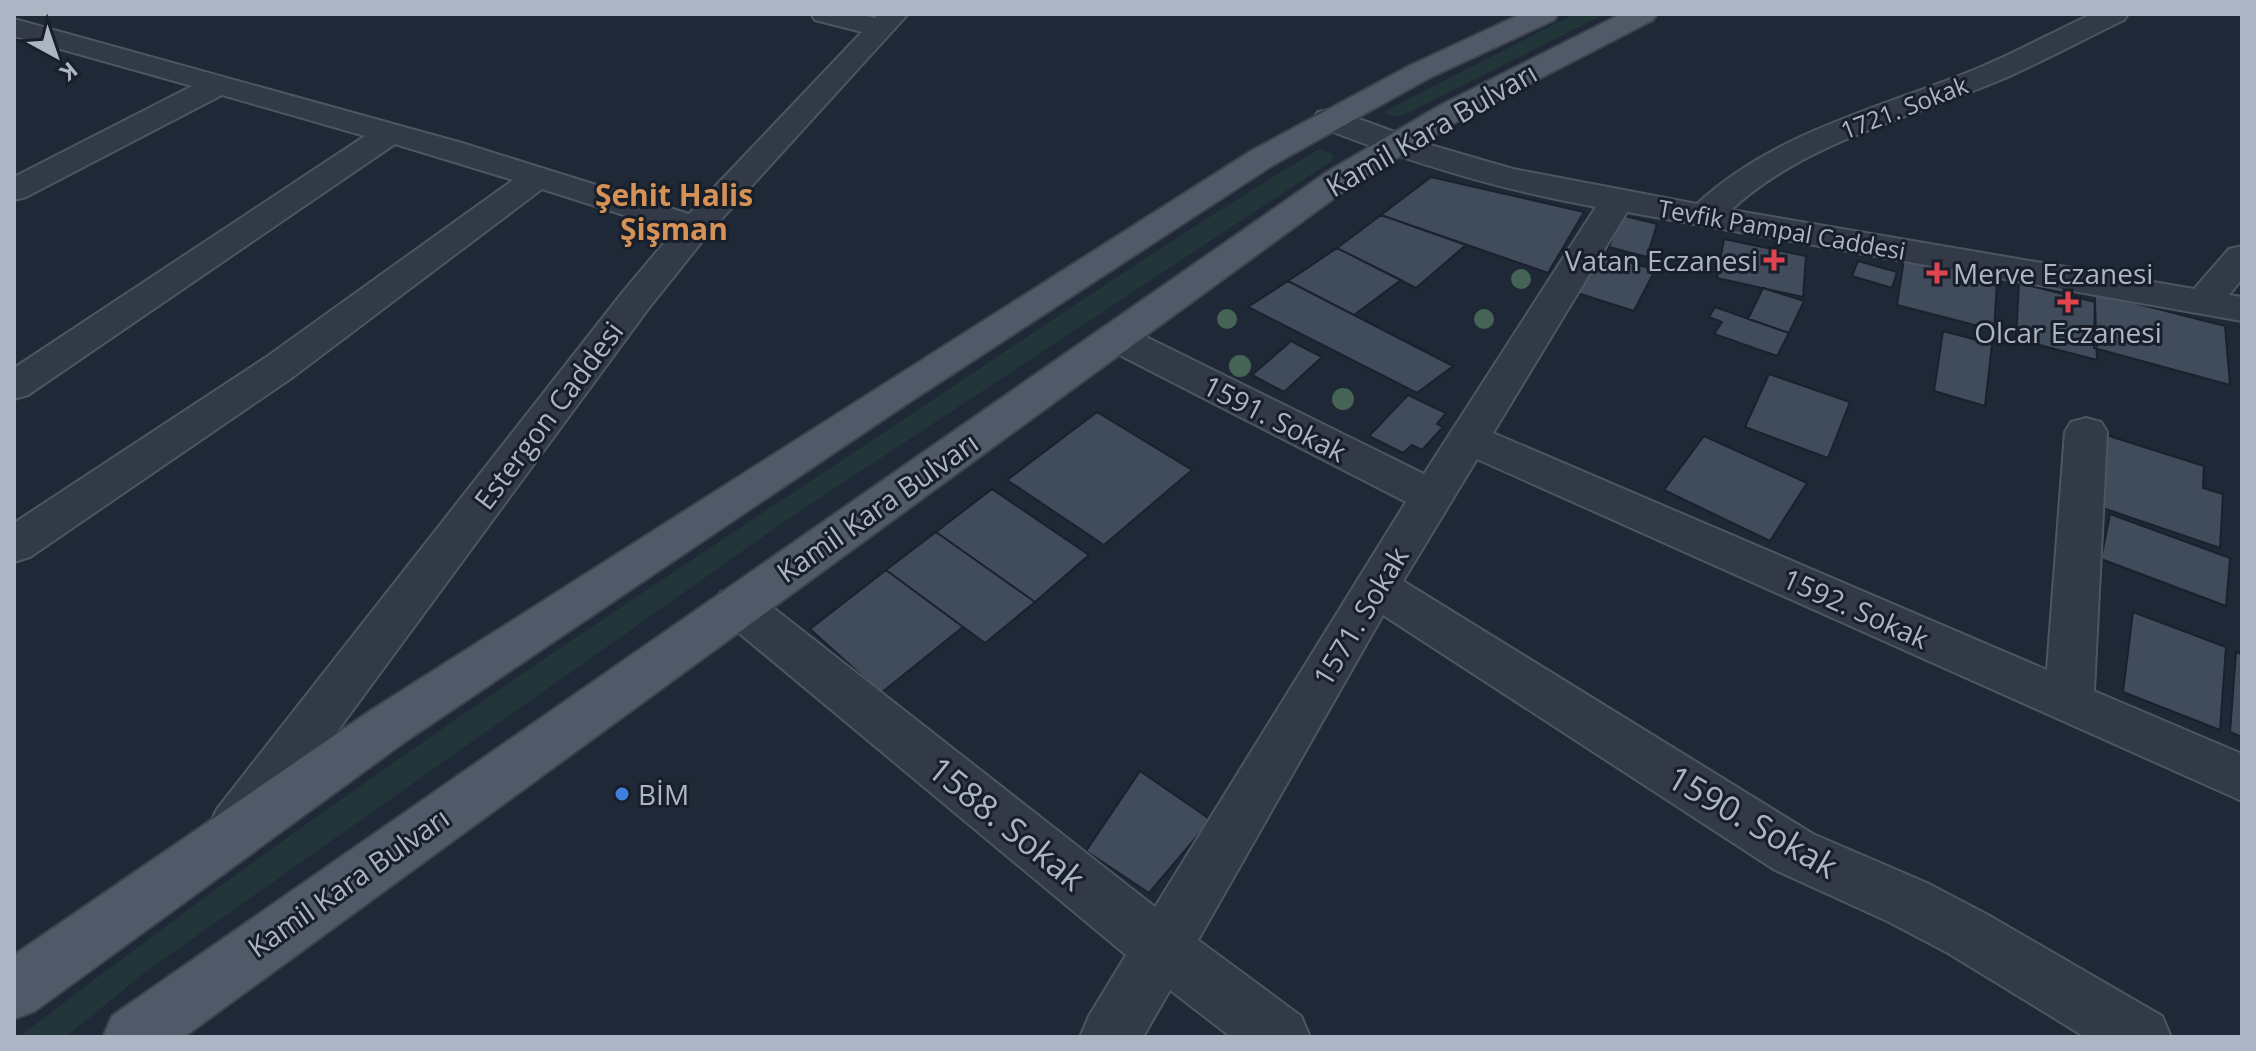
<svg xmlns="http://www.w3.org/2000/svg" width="2256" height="1051" font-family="'Open Sans',sans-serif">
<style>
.green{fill:#223639}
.building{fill:#404b5c;stroke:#1a212d;stroke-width:2}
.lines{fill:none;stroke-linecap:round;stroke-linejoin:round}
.minor-casing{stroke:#4d5562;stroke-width:4}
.major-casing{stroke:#3c4350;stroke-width:4}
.minor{fill:#323a47;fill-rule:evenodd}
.major{fill:#505967;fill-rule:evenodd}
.tree{fill:#456456}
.health-dot{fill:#e0444e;stroke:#181f2b;stroke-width:3}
.shop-dot{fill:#3f7fe0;stroke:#181f2b;stroke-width:3}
.labels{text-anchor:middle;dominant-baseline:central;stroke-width:6;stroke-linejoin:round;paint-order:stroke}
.far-street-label{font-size:24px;fill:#acb5c4;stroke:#181f2b}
.street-label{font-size:28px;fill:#acb5c4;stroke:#181f2b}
.poi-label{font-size:28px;fill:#acb5c4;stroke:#181f2b;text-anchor:start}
.far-district-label{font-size:30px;font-weight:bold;fill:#d59257;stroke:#181f2b}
.near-street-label{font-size:34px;fill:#acb5c4;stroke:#181f2b}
</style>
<rect width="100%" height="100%" fill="#1f2836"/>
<path class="green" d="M1574 14H1605L1404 115 1397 117 1383 112Z
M1319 149 1333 154 1332 161 788 519 144 973 66 1037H19C290 827 575 636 862 447 1013 347 1163 243 1319 149Z"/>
<path class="building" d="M1431 177 1584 212 1548 273 1381 215Z
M1381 215 1466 245 1416 288 1337 248Z
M1621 215 1657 224 1647 257 1609 247Z
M1724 239 1806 256 1803 297 1717 278Z
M1337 248 1401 280 1354 315 1288 281Z
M1600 253 1655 270 1634 311 1577 293Z
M1904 259 1997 282 1994 330 1897 305Z
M1858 261 1897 272 1892 288 1852 276Z
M1288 281 1453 366 1417 393 1248 307Z
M2019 283 2095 302 2097 360 2016 339Z
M1763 288 1804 301 1789 333 1748 319Z
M2095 293 2225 326 2230 385 2094 348Z
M1715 307 1789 333 1777 356 1714 334 1722 322 1709 317Z
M1943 331 1992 344 1985 406 1934 391Z
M1291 341 1322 357 1284 392 1252 375Z
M1769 374 1850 402 1828 458 1745 427Z
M1408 395 1446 413 1437 424 1443 427 1422 450 1412 445 1403 453 1369 436Z
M1097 412 1192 470 1104 545 1007 480Z
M2103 434 2204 466 2203 488 2223 494 2220 548 2094 505Z
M1704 436 1807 483 1770 541 1664 490Z
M992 489 1089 555 1035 602 936 532Z
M2110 514 2230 558 2226 606 2101 559Z
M936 532 1035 602 985 643 886 570Z
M886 570 963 627 881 693 810 629Z
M2133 612 2226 647 2220 730 2123 692Z
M2236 652 2242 654V737L2230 732Z
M1140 771 1211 820 1149 893 1086 851Z"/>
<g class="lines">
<defs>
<path id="minor" d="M811 14H858L875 18 879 14H908L708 234 648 309 255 843 236 850 217 843 209 826 217 809 622 293 674 231 542 189 293 377 30 557 14 562V523L265 358 513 180 395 144 28 395 14 399V368L365 136 222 95 26 197 14 200V177L192 86 14 36V19L462 143 689 214 862 32 815 20Z
M2092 14H2128L2124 20C2082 40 2040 63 1998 81 1908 119 1804 142 1731 210L2194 289 2229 249 2242 246V279L2229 295 2242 297V321L1627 212 1493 433 2047 670 2065 432 2071 422 2086 418 2101 422 2107 432 2094 691 2242 754V801L1477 459 1403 581 1813 834 1927 883 1988 915 2162 1016 2171 1037H2085L1948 953 1887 921 1775 870 1383 615 1198 940 1301 1016 1310 1037H1231L1170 990 1143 1037H1080L1089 1016 1126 955 721 618 714 605 721 592 737 587 753 592 1155 907 1406 502 1104 347 1098 338 1104 329 1117 326 1130 329 1424 474 1596 207C1500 190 1408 162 1318 126L1313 119 1318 112 1329 110 1340 112 1427 144 1513 169 1697 204C1774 132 1881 108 1976 69 2015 53 2053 32 2092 14Z"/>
<path id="major" d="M1521 14H1558L1554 20 1429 78 1273 165 908 403 406 741 35 1011 14 1019V955L370 711 1251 151 1409 66Z
M1621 14H1657L1653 20 1461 119 1351 186 184 1037H103L112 1016 1327 172 1439 106Z"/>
</defs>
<use href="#minor" class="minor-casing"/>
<use href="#major" class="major-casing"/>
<use href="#minor" class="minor"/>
<use href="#major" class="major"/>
</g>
<g class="tree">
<circle cx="1521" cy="279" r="10"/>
<circle cx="1227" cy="319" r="10"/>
<circle cx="1484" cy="319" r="10"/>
<circle cx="1240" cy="366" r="11"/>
<circle cx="1343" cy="399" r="11"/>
</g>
<g class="health-dot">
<path d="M1770 248h8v8h8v8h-8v8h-8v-8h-8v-8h8z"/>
<path d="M1933 261h8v8h8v8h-8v8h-8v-8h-8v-8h8z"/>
<path d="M2064 290h8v8h8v8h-8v8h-8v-8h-8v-8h8z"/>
</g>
<circle class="shop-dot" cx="622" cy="794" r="8"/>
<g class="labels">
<g class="far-street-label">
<text transform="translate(1904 107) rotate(-21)">1721. Sokak</text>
<text transform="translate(1782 229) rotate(10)">Tevfik Pampal Caddesi</text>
</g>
<g class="street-label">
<text transform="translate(1431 129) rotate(-30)">Kamil Kara Bulvarı</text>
<text transform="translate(548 415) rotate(-53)">Estergon Caddesi</text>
<text transform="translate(1275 418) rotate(27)">1591. Sokak</text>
<text transform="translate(877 507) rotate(-35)">Kamil Kara Bulvarı</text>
<text transform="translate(1856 608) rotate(24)">1592. Sokak</text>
<text transform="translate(1360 616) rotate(-59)">1571. Sokak</text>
<text transform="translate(348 882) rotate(-35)">Kamil Kara Bulvarı</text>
</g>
<g class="poi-label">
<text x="1758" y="260" text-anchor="end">Vatan Eczanesi</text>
<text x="1953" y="273">Merve Eczanesi</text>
<text x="2068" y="332" text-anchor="middle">Olcar Eczanesi</text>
<text x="638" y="794">BİM</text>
</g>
<g class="far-district-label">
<text x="674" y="194">Şehit Halis<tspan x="674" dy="34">Şişman</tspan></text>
</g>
<g class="near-street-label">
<text transform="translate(1753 821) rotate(30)">1590. Sokak</text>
<text transform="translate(1007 823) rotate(39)">1588. Sokak</text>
</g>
</g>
<rect width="2256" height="1051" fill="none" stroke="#acb5c4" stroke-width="32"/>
<g transform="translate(56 56) rotate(140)" stroke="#181f2b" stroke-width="6" paint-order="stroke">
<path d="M0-6L14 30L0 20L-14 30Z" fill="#acb5c4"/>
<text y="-12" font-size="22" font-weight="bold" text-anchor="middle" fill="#acb5c4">K</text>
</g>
</svg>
